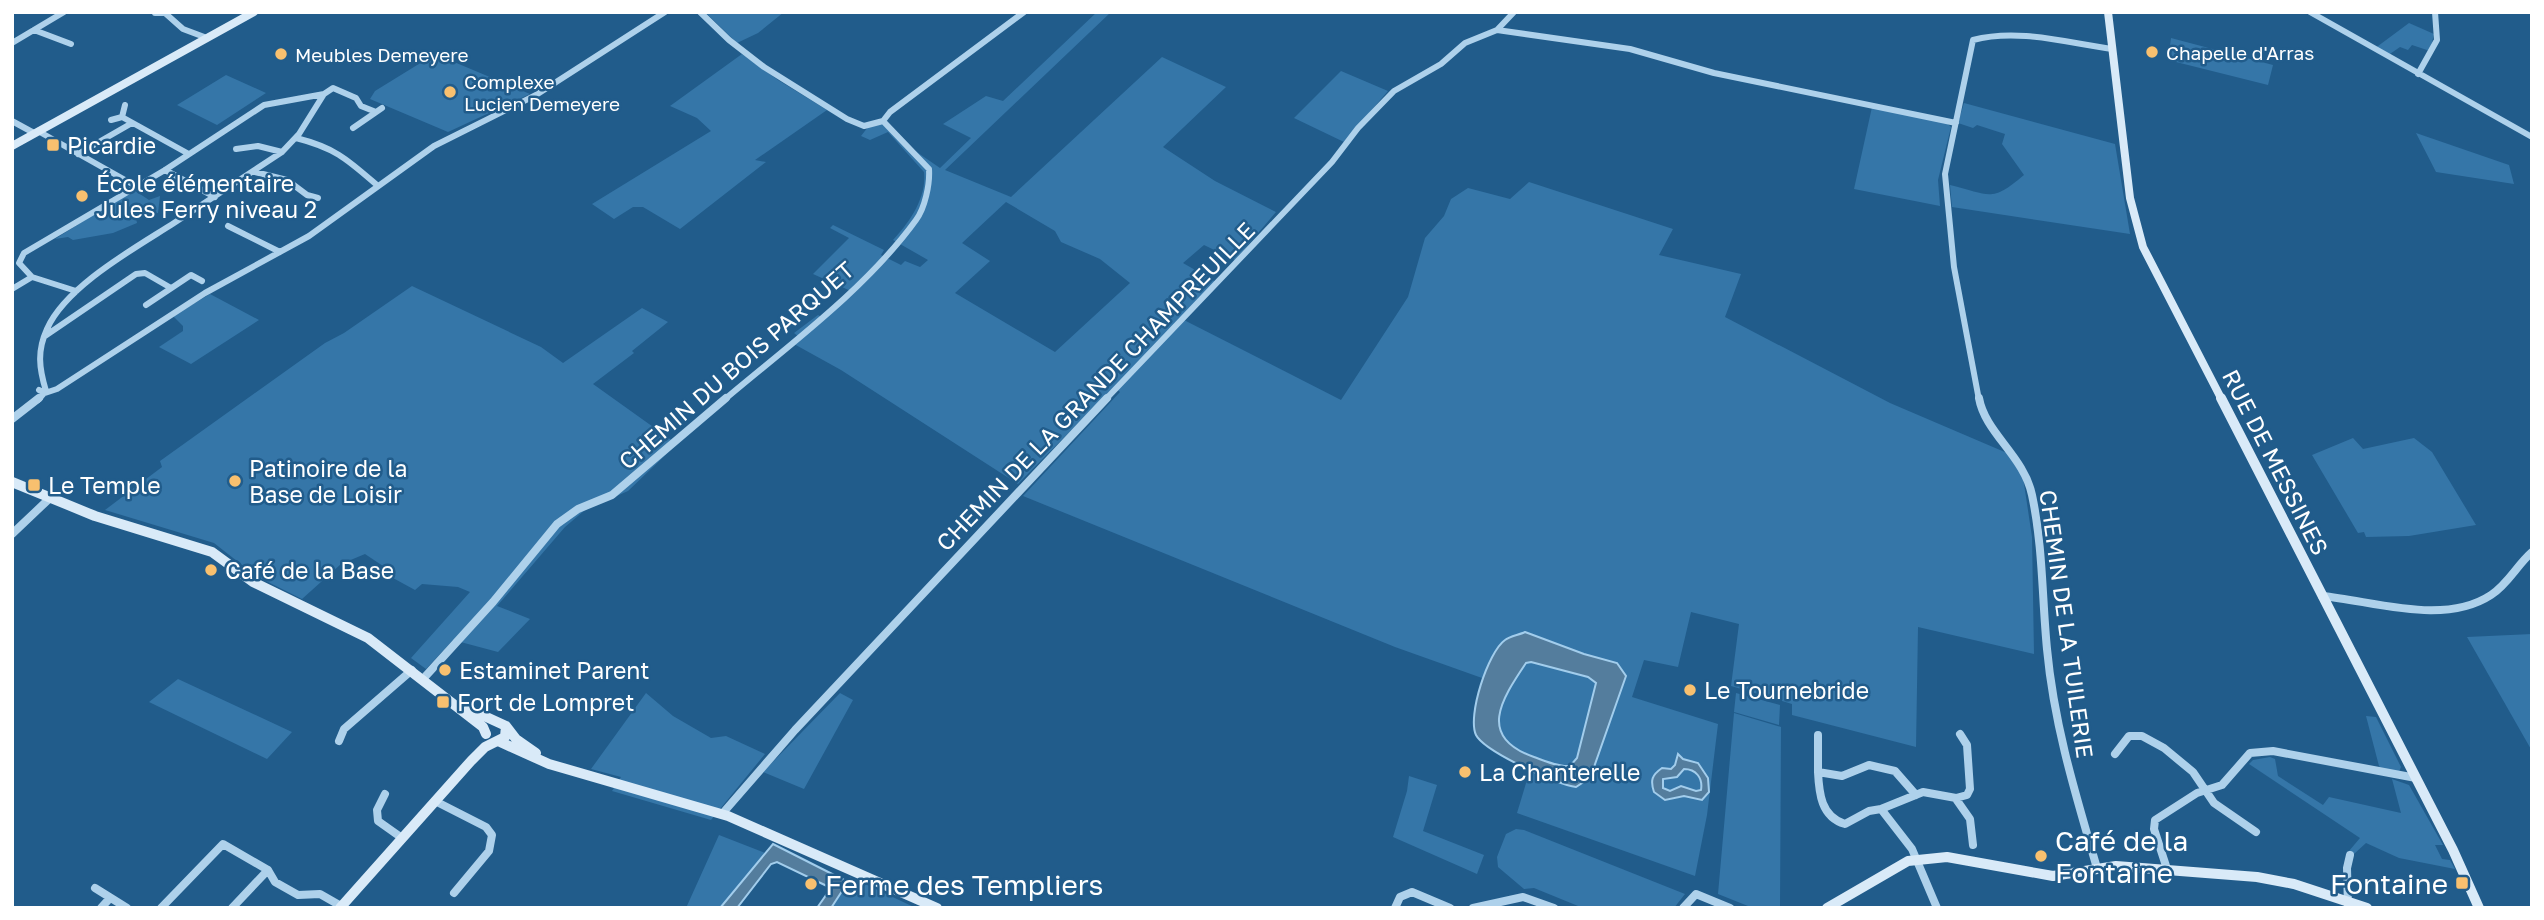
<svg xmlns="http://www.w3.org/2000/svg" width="2544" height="920" font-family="'Golos Text',sans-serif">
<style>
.green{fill:#3576a8;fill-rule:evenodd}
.water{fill:#547d9d;stroke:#a2cdec;stroke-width:2;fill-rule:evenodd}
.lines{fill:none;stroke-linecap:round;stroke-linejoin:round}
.street-far1{stroke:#aed1eb;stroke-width:6}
.street{stroke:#aed1eb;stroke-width:8}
.secondary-far1{stroke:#d9eaf8;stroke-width:8}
.secondary{stroke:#d9eaf8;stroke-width:10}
.poi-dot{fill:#f8c06f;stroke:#215c8b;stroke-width:2.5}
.labels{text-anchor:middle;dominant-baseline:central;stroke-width:5;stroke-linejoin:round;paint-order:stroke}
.far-poi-label{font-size:19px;fill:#fff;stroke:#215c8b;text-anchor:start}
.poi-label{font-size:23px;fill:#fff;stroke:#215c8b;text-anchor:start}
.street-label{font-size:23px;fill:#fff;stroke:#215c8b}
.near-poi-label{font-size:28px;fill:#fff;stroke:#215c8b;text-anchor:start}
</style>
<rect width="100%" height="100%" fill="#215c8b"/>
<path class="green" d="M705 12H784L758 33 737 43Z
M1097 12H1111L945 170 1011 197 1162 57 1226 87 1163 147 1215 181 1276 212 1235 260 1204 245 1183 263 1216 282 1180 318 1341 400 1408 297 1425 238 1444 216 1451 199 1468 188 1510 199 1529 182 1673 229 1659 255 1741 274 1725 317 1890 403 2007 453 2023 477 2032 537 2034 654 1918 627 1916 747 1792 715V704L1731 686 1739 624 1691 612 1678 667 1644 660 1632 697 1718 724 1707 815 1695 876 1517 813 1530 770 1571 786 1588 775 1624 672 1617 663 1584 654 1525 633 1504 641 1482 678 1395 647 1023 496 1120 392 1114 387 1018 484 841 370 794 344 799 337 794 333 818 315 824 318 853 292 813 274 849 238 830 228 833 225 884 250 881 255 901 265 905 261 920 267 928 260 893 240C909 223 927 198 924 172L888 132 870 140 861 136 868 127 886 123 908 146 940 168 971 138 943 124 986 96 1003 101ZM1006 202 1055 231 1061 242 1100 259 1130 283 1055 352 955 293 990 261 962 243Z
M2409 23 2434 34 2430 51 2412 45 2408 50 2400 47 2387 56 2374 49Z
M2171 38 2273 65 2268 85 2168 60Z
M435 54 530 94 448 132 370 99 375 91Z
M742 54 778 80 827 110 755 160 766 162 680 229 643 207H633L614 219 592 204 711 131 697 118 670 106Z
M1341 71 1388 91 1344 142 1294 118Z
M226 75 266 93 217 125 177 105Z
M1964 103 2115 144 2130 234 1952 207 1950 185C1991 195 1991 203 2024 175L2002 144 2005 134 1977 125 1973 128 1958 123Z
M1872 107 1947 123 1951 127 1938 180 1940 206 1854 189Z
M2416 133 2509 165 2514 184 2436 172Z
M134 190 149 200 160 196 158 213 143 214 136 218 137 223 113 233 73 240 68 237 55 239 109 205H115L112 204Z
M412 286 541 347 563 363 642 308 668 322 632 351 634 353 593 384 677 444 628 491 585 510 565 527 497 606 530 619 498 652 453 640 426 669 411 658 470 592 458 587 422 584 415 590 382 572 386 568 365 554 341 564 302 599 256 576 214 543 105 510 162 467 160 461 325 343 344 333Z
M210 294 259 320 191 364 159 347 183 331V326L173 316Z
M2353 438 2363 449 2414 438 2432 452 2476 525 2409 536 2366 537 2364 532 2358 533 2312 455Z
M2532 634V751L2467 637Z
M1531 662 1589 677 1596 683 1577 758 1570 766C1558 767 1545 761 1533 757 1477 737 1501 700 1526 663Z
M178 679 292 732 267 759 149 702Z
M646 693 673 716 711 738 726 736 765 754 711 820 612 791 621 777 591 769Z
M840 693 853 700 804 789 763 772Z
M1736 693 1780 705 1779 725 1734 712Z
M1734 713 1781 727 1780 908H1753L1718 894Z
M2366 716 2376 717 2401 767 2399 772 2382 770 2379 766Z
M2270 757 2275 759 2278 776 2323 805 2329 797 2401 813 2392 779 2409 785 2443 845H2435L2442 859 2450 860 2455 869 2399 858 2366 843 2354 854 2349 851 2360 838 2249 764 2253 760Z
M1409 776 1437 785 1423 831 1484 855 1477 874 1393 837 1407 791Z
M1516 829 1524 830 1685 894 1674 908H1583L1534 888 1524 889 1498 867 1497 857 1506 834Z
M719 835 765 853 720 908H686Z
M850 877 916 908H831Z"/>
<path class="water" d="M1525 632 1584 654 1617 663 1626 676 1594 767H1591L1585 781 1576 787C1557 785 1484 751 1476 735 1467 716 1488 652 1505 640 1510 636 1519 635 1525 632ZM1531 662 1588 677 1596 683 1577 758 1570 766C1558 767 1545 761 1534 757 1477 737 1501 700 1526 663Z
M1678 754 1683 759 1698 763 1708 778 1709 792 1702 800 1684 796 1665 800 1654 792C1650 780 1652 775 1662 768L1671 769 1675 765ZM1684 769C1696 769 1703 778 1701 790L1696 791 1681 786 1670 791 1663 788V779L1677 777Z
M773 844 848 882 831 908H817L831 888 777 862 771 864 737 908H720Z"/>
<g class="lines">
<path class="street-far1" d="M700 12 729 40 764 67 847 119 864 126 883 121
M2310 12 2532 137
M155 13H165L183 29 207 38
M34 30 71 44
M1497 30 1630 49 1714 73 1956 123
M12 43 64 12
M2418 74 2437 40 2435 12
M122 117 187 153
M111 120 122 117 125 105
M12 121 34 133
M883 121 890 112 1024 12
M353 128 382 108
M38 131 134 185
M296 138C336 148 348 160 378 186
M236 149 258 146 282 152
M78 154 132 123
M165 170 215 197
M255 172 287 180 307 195 318 198
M228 226 280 252
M32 277 19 263 24 253 165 170 264 105 324 94 333 88 356 98 361 106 376 112
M32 277 76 291
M12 289 32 277
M146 305 191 275 202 281
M45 336 136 274 145 273 171 288
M39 390 45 393 57 389 205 293 309 236 434 146 536 95 665 12
M38 400 46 391C39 368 37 351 47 329 66 286 135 248 174 223 210 199 246 176 282 152L299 134 324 94
M724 400C789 345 866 289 916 220 925 208 930 184 929 169L883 121
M1105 400 1332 162 1358 128 1394 91 1441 64 1465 43 1497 30 1514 12
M1979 400 1954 267 1945 174 1973 40C2018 28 2068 43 2113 49"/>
<path class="street" d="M1979 398C1985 433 2024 456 2032 495 2043 547 2042 598 2047 649 2054 725 2076 796 2097 868
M12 419 39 398
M12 534 50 498
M2322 596C2374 601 2444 626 2491 595 2508 584 2517 565 2532 552
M423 679 493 602 557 524 578 509 612 495 726 398
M1818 735V772
M339 741 344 729 412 670
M2115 754 2129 736H2142L2164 748 2193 772 2214 803 2256 832
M385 794 377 810 378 821 402 838
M1956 799 1970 819 1973 845
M435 801 486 827 492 835 489 851 454 893
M1881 809 1869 811 1845 824C1821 817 1819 793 1818 772L1842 776 1869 765 1895 771 1916 795
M722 814 795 730 1107 398
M2167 869 2154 829 2155 820 2197 793 2222 785 2250 753 2273 751 2416 778
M95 888 127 908
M101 908 110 898
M161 908 223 844 268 870 275 882 298 895 320 894 341 906
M232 908 268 870
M1395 908 1400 897 1412 892 1450 908
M1473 908 1523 897 1554 908
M1683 908 1696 894 1730 908
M1937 908 1912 849 1881 809 1923 792 1956 798 1967 795 1970 789 1967 745 1960 734
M2348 908 2347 868 2350 855"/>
<path class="secondary-far1" d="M2108 12 2130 198 2143 247 2222 400
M12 146 254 12"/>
<path class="secondary" d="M2221 398 2453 850 2479 908
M12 482 95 516 212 552 253 582 368 638 483 727 486 734
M469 709 506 726
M506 726 516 739 536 753
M498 741 549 764 728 816 937 908
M340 908 471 761 485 747 505 737 506 726
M1827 908 1908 861 1947 857 2053 876 2116 866 2257 877 2294 884 2367 908"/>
</g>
<g class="poi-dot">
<circle cx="2152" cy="52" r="7"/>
<circle cx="281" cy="54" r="7"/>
<circle cx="450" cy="92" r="7"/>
<rect x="46" y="138" width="14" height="14" rx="3.5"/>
<circle cx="82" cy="196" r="7"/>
<circle cx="235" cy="481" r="7"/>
<rect x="27" y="478" width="14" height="14" rx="3.5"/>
<circle cx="211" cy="570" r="7"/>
<circle cx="445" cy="670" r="7"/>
<circle cx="1690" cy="690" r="7"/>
<rect x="436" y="695" width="14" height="14" rx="3.5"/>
<circle cx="1465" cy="772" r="7"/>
<circle cx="2041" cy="856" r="7"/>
<rect x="2455" y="876" width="14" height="14" rx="3.5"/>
<circle cx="811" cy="884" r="7"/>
</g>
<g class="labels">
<g class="far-poi-label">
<text x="2166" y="52">Chapelle d'Arras</text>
<text x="295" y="54">Meubles Demeyere</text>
<text x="464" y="81">Complexe<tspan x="464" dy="22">Lucien Demeyere</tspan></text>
</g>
<g class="poi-label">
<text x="67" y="145">Picardie</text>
<text x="96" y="183">École élémentaire<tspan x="96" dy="26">Jules Ferry niveau 2</tspan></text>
<text x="249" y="468">Patinoire de la<tspan x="249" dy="26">Base de Loisir</tspan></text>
<text x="48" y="485">Le Temple</text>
<text x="225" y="570">Café de la Base</text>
<text x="459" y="670">Estaminet Parent</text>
<text x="1704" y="690">Le Tournebride</text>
<text x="457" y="702">Fort de Lompret</text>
<text x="1479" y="772">La Chanterelle</text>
</g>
<g class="street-label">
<text transform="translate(736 365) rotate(-41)">CHEMIN DU BOIS PARQUET</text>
<text transform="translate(1095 386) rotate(-46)">CHEMIN DE LA GRANDE CHAMPREUILLE</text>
<text transform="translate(2276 462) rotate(63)">RUE DE MESSINES</text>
<text transform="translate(2067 624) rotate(82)">CHEMIN DE LA TUILERIE</text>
</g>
<g class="near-poi-label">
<text x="2055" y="840">Café de la<tspan x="2055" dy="32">Fontaine</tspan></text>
<text x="2448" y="883" text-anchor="end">Fontaine</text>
<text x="825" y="884">Ferme des Templiers</text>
</g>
</g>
<rect width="2544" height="920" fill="none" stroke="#ffffff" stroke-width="28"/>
</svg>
